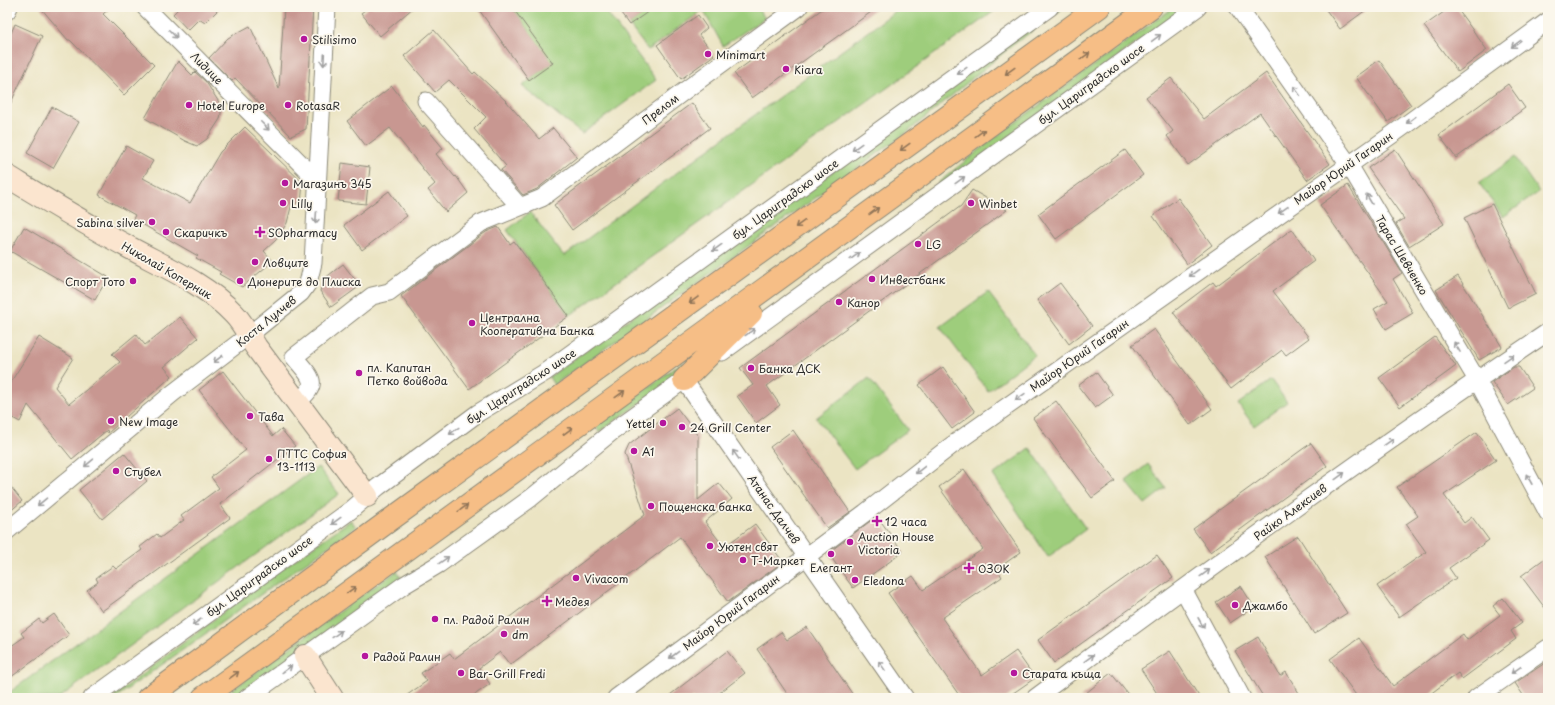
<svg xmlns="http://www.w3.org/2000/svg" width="1555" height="705" font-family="'Playpen Sans',sans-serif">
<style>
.green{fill:#9ecd7b;stroke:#647c53}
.building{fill:#c89791}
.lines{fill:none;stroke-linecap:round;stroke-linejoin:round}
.street-casing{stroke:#8b8877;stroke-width:19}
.secondary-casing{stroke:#8b8877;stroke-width:24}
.highway-casing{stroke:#8b8877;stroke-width:24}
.street{stroke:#fff;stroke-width:17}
.secondary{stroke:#fbe5cf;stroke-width:22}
.highway{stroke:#f6be86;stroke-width:22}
.oneway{stroke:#a0a0a0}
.oneway2{stroke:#907458}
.poi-dot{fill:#b5179e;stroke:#fbf7ec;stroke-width:1.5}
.labels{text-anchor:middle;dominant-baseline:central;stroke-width:3.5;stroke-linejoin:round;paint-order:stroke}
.poi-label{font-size:11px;fill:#2b2b2b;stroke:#fbf7ec;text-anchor:start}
.street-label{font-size:11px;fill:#2b2b2b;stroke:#fbf7ec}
</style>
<rect width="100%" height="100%" fill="#fbf7ec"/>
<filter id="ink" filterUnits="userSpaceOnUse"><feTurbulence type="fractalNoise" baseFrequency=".025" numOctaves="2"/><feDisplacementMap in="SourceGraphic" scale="8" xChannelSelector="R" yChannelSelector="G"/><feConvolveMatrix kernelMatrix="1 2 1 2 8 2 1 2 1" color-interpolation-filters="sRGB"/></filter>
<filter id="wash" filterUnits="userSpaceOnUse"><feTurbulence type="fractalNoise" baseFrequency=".012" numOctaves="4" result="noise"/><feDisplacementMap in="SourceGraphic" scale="16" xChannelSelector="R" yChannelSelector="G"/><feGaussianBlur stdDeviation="0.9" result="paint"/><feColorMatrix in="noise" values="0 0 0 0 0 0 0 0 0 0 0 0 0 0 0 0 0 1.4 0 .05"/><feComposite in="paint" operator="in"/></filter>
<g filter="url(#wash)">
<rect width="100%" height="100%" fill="#ebe4c3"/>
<path class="green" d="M512 7H603L656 80 582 134 522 86 552 63Z
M653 7H756L765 18 723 46 703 10 648 50 629 25Z
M901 7H1000L569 316 507 230 530 212 564 256Z
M1060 7H1065L1014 44 909 131 554 385 549 377Z
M1174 7H1186L940 187 938 183 994 138Z
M1515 157 1539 192 1503 217 1479 183Z
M988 292 1035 355 988 391 940 327Z
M683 362 677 376 673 380 599 432 595 425Z
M869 378 908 430 855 469 816 418Z
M1271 380 1287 402 1254 426 1238 404Z
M1030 448 1086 529 1048 557 993 475Z
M1148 464 1166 488 1145 504 1126 481Z
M318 467 339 494 59 698H7V694Z
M351 520 356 527 115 698H111L267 579Z
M397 571 401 578 236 698H221L362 595Z"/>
<g id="blocks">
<path class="building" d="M40 7H111L103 14 154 65 124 95 70 40H68Z
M180 7H221L205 23 199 19 188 30 173 14Z
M284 7H313L306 129 291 136 235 78 232 81 209 58 228 38 250 26 279 89Z
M369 7H414L380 36 361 13Z
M477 7H512L553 63 529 80Z
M616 7H655L629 25Z
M825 7H878L752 98 734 73Z
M1324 7H1370L1340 29Z
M1451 7H1456L1487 50 1458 72 1424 26Z
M698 15 707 28 699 35 714 55 681 79 657 45Z
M15 24 42 36 7 111V42Z
M434 30 473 74 475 72 506 101 539 139 553 128 577 157 537 189 523 195 501 170 506 166 474 129 486 117 449 80 435 92 404 56Z
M1379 60 1411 105 1388 122 1356 77Z
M178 61 192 75 195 72 206 82 222 107 220 119 207 139 197 146 185 141 145 118Z
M1266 73 1330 164 1307 180 1260 113 1188 165 1167 136 1173 131 1146 97 1171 78 1204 119Z
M1508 84 1525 108 1456 158 1439 135Z
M392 86 423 127 424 125 443 148 436 154 455 177 456 176 468 193 446 212 428 190 435 184 390 128 366 146 347 121Z
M692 103 710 128 572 230 554 205Z
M52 107 79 122 53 168 27 153Z
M245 127 303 183 301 203H292L287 223 276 240 264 251 273 261 242 287 219 274 221 272 196 258 198 256 133 219 135 215 99 195 126 146 153 161 143 178 190 203 220 152Z
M1395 149 1444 224 1409 246 1396 224 1404 219 1368 168Z
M1125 150 1143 175 1056 239 1038 214Z
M342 163 370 167 366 204 338 201Z
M1348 185 1402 273 1393 279 1413 313 1386 329 1374 309 1388 301 1320 205Z
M972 190 1007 210 767 386 780 405 756 423 737 396 753 385 740 368 961 206Z
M389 191 407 216 362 250 344 225Z
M1178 198 1212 245 1187 264 1153 216Z
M1492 204 1536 294 1508 308 1464 218Z
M24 227 108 277 95 300 10 251Z
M498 227 510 244 514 241 569 316 469 389 401 296 486 232Z
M1292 229 1314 261 1273 291 1309 338 1286 355 1282 350 1231 389 1173 312 1213 282 1216 286Z
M343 264 360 286 331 307 320 291 324 279Z
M1458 276 1502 347 1479 360 1436 290Z
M1060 283 1092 326 1069 344 1037 300Z
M180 317 198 338 164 367 172 376 108 433 107 430 72 459 28 405 20 422 7 415V388L39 337 73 358 55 387 69 404 120 362 112 354 136 334 145 345Z
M1154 329 1212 409 1190 425 1132 345Z
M1435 337 1456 366 1400 407 1379 378Z
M943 367 975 412 952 429 919 385Z
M1514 367H1519L1533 388 1508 405 1492 382Z
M223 371 273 436 281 429 295 446 220 504 230 518 102 611 87 590 98 582 96 578 113 566 116 569 142 550 140 547 157 534 160 538 184 520 181 516 219 488 211 477 246 450 199 390Z
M1096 372 1113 395 1095 408 1078 386Z
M1056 401 1115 481 1092 498 1033 418Z
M677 408 698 436V500L719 483 732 499 705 522 724 547 755 524 783 562 728 602 680 537 510 665 500 652 479 668 490 684 470 698H403L427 681 421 673 450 653 454 659 466 650 645 515 625 454 629 445Z
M793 430 850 512 827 528 770 447Z
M1477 432 1496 460 1444 495 1464 523 1472 517 1489 540 1449 568 1456 578 1399 617 1377 586 1426 552 1406 524 1418 516 1397 487Z
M1311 443 1327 466 1210 552 1193 529Z
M124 453 147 481 102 519 79 490Z
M964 469 1021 552 997 569 1002 577 942 618 982 675 1016 651 1035 678 1006 698H961L888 593 913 576 923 590 983 549 939 487Z
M7 482 22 501 7 514Z
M877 516 903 552 853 588 828 553Z
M1298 536 1347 613 1314 634 1265 557Z
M1157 555 1173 578 1054 663 1038 640Z
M1548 556V612L1521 576Z
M1241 586 1254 607 1230 623 1216 602Z
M1503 598 1522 623 1511 631 1516 639 1462 679 1458 673 1425 698H1358L1330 659 1359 638 1393 686 1463 634 1467 640 1500 615 1493 606Z
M54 614 69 635 7 680V649L24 637 21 633 39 619 42 623Z
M807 627 855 698H790L757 649 781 632 787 640Z
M1258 637 1280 676 1286 672 1302 698H1264L1235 651Z
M727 651 745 673 713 698H666Z
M1170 651 1200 698H1160L1141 669Z
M1548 661V698H1525L1515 683Z
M1111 673 1131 698H1080L1102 680Z"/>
</g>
</g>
<g filter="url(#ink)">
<use href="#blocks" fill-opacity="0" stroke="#8b8877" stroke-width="1"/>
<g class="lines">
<defs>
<path id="street" d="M145 7 318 181
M1238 7 1349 165 1477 380 1548 513
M7 11 9 7
M426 101 520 207
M722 352 1198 7
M684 380 905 698
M297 402C322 383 310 377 294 357L372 296 389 292 481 223 542 198 687 89 799 7
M7 531 173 393 249 335 301 293 308 283 313 263 327 7
M1183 589 1242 698
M92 698 351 510 378 487 478 413 544 373 1050 7
M247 698 404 585 439 564 531 498 613 431 695 372
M616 698 865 513 951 446 1400 129 1548 21
M1035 698C1204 573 1374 449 1548 332
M1476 698 1548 648"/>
<path id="secondary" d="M7 176C45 199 84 223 123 244 160 265 204 282 234 314 243 323 249 336 256 347L367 496
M305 656 332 698"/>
<path id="highway" d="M684 380 751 313
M148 698 390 520 1099 7
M203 698C518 467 836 239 1151 7"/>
</defs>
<use href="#street" class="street-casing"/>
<use href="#secondary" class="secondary-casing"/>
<use href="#highway" class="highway-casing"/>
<use href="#street" class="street"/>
<use href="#secondary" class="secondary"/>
<use href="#highway" class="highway"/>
</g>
<defs><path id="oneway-shaft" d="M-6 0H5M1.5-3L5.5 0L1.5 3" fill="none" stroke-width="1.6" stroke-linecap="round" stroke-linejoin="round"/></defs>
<g class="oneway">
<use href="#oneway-shaft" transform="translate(173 34) rotate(45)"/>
<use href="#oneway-shaft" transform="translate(1156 38) rotate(-36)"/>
<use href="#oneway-shaft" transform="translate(1516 44) rotate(144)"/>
<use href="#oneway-shaft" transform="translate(324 60) rotate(93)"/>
<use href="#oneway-shaft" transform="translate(962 71) rotate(144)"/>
<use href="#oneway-shaft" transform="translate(1297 91) rotate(-125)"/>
<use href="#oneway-shaft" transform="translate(1411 120) rotate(143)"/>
<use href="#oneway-shaft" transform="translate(265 126) rotate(45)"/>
<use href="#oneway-shaft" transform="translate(857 147) rotate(144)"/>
<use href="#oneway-shaft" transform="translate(960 180) rotate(-36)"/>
<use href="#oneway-shaft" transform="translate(1369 199) rotate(-121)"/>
<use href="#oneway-shaft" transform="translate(1283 210) rotate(145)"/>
<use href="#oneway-shaft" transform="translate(316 218) rotate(94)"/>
<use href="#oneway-shaft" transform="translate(717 248) rotate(144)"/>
<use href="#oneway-shaft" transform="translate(855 256) rotate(-36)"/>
<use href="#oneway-shaft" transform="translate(1194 273) rotate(144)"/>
<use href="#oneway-shaft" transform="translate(750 332) rotate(-36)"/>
<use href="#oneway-shaft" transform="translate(1457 347) rotate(-121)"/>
<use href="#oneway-shaft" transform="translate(1509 358) rotate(-35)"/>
<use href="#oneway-shaft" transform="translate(218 359) rotate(143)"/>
<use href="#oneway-shaft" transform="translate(1020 397) rotate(145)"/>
<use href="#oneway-shaft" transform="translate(454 431) rotate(144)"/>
<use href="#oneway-shaft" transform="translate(1389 442) rotate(-35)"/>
<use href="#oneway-shaft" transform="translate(736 455) rotate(-125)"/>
<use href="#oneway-shaft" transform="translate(89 463) rotate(140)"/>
<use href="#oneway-shaft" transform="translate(920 470) rotate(142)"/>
<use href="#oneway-shaft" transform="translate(1340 476) rotate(-36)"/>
<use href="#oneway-shaft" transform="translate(1529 479) rotate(-119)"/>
<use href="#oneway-shaft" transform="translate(42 502) rotate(140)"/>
<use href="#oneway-shaft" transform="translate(336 521) rotate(144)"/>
<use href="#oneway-shaft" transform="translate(444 560) rotate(-35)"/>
<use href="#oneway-shaft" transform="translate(1205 573) rotate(-36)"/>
<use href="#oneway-shaft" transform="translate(197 622) rotate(144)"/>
<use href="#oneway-shaft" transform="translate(1201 623) rotate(61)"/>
<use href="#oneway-shaft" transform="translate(337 634) rotate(-36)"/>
<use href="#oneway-shaft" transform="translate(674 655) rotate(143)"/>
<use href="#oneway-shaft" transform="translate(1089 658) rotate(-36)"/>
<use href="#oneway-shaft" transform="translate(882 666) rotate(-125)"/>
<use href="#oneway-shaft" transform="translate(287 669) rotate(-36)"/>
<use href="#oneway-shaft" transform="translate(1516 670) rotate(145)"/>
</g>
<g class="oneway2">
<use href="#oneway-shaft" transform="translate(1085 56) rotate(-36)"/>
<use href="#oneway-shaft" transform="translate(1010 71) rotate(144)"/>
<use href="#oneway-shaft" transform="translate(980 133) rotate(-36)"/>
<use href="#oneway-shaft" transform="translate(905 147) rotate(144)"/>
<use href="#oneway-shaft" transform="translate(874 211) rotate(-36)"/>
<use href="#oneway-shaft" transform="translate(800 224) rotate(144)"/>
<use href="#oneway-shaft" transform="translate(694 300) rotate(144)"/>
<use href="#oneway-shaft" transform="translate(620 394) rotate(-36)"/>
<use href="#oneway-shaft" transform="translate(568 431) rotate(-36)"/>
<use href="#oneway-shaft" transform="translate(463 508) rotate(-36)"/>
<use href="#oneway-shaft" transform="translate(351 590) rotate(-36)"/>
<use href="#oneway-shaft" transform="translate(234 675) rotate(-36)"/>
</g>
</g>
<g class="poi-dot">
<circle cx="304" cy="39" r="4"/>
<circle cx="708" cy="54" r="4"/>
<circle cx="786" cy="69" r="4"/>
<circle cx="189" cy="105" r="4"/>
<circle cx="288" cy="105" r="4"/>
<circle cx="285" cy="183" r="4"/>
<circle cx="283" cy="203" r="4"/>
<circle cx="971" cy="203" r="4"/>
<circle cx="152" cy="222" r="4"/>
<circle cx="166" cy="232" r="4"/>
<path d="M258 226h4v4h4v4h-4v4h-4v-4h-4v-4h4z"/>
<circle cx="918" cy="244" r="4"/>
<circle cx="255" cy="262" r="4"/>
<circle cx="872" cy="279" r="4"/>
<circle cx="133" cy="281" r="4"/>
<circle cx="240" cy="281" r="4"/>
<circle cx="839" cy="302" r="4"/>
<circle cx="472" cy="323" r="4"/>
<circle cx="751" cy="368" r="4"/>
<circle cx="359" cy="373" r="4"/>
<circle cx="250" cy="416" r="4"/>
<circle cx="111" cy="421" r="4"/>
<circle cx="663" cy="423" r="4"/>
<circle cx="682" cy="427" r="4"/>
<circle cx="634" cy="451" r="4"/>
<circle cx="269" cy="459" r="4"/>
<circle cx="116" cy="471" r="4"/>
<circle cx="651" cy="506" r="4"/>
<path d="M875 515h4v4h4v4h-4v4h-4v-4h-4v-4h4z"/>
<circle cx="850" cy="542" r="4"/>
<circle cx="710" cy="546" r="4"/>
<circle cx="831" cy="554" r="4"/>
<circle cx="743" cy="560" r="4"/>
<path d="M967 562h4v4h4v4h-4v4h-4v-4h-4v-4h4z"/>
<circle cx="576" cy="578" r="4"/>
<circle cx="855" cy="580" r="4"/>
<path d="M545 595h4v4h4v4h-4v4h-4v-4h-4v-4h4z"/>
<circle cx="1235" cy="605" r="4"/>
<circle cx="435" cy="619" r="4"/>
<circle cx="504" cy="634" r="4"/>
<circle cx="365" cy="656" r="4"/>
<circle cx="461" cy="673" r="4"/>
<circle cx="1014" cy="673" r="4"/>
</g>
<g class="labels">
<g class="poi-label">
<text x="312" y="39">Stilisimo</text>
<text x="716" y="54">Minimart</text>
<text x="794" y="69">Kiara</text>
<text x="197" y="105">Hotel Europe</text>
<text x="296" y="105">RotasaR</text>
<text x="293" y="183">Магазинъ 345</text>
<text x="291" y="203">Lilly</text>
<text x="979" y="203">Winbet</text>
<text x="144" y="222" text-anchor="end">Sabina silver</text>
<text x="174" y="232">Скаричкъ</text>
<text x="268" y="232">SOpharmacy</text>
<text x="926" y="244">LG</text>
<text x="263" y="262">Ловците</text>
<text x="880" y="279">Инвестбанк</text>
<text x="125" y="281" text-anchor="end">Спорт Тото</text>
<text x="248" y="281">Дюнерите до Плиска</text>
<text x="847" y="302">Канор</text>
<text x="480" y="317">Централна<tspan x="480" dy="13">Кооперативна Банка</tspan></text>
<text x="367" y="367">пл. Капитан<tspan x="367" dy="13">Петко войвода</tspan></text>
<text x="759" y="368">Банка ДСК</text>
<text x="258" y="416">Тава</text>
<text x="119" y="421">New Image</text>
<text x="655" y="423" text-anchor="end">Yettel</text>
<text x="690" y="427">24 Grill Center</text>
<text x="642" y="451">A1</text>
<text x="277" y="453">ПТТС София<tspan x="277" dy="13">13-1113</tspan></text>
<text x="124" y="471">Стубел</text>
<text x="659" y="506">Пощенска банка</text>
<text x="885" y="521">12 часа</text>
<text x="858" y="536">Auction House<tspan x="858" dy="13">Victoria</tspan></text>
<text x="718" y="546">Уютен свят</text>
<text x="751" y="560">Т-Маркет</text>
<text x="831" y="567" text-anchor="middle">Елегант</text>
<text x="978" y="568">ОЗОК</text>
<text x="584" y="578">Vivacom</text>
<text x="863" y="580">Eledona</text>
<text x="555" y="601">Медея</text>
<text x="1243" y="605">Джамбо</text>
<text x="443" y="619">пл. Радой Ралин</text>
<text x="512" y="634">dm</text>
<text x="373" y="656">Радой Ралин</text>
<text x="469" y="673">Bar-Grill Fredi</text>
<text x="1022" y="673">Старата къща</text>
</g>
<g class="street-label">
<text transform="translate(207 68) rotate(45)">Лидице</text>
<text transform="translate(1091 84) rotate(-36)">бул. Цариградско шосе</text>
<text transform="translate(660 109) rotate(-37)">Прелом</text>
<text transform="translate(1343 168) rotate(-35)">Майор Юрий Гагарин</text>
<text transform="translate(785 199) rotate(-36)">бул. Цариградско шосе</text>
<text transform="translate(1402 255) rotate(59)">Тарас Шевченко</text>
<text transform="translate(167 270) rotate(30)">Николай Коперник</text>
<text transform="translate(266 321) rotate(-39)">Коста Лулчев</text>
<text transform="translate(1079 355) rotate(-35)">Майор Юрий Гагарин</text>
<text transform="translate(521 386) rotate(-33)">бул. Цариградско шосе</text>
<text transform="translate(774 509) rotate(55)">Атанас Далчев</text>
<text transform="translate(1290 512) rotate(-36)">Райко Алексиев</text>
<text transform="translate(259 576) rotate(-36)">бул. Цариградско шосе</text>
<text transform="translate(731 612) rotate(-37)">Майор Юрий Гагарин</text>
</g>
</g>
<rect width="1555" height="705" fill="none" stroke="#fbf7ec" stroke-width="24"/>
</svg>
